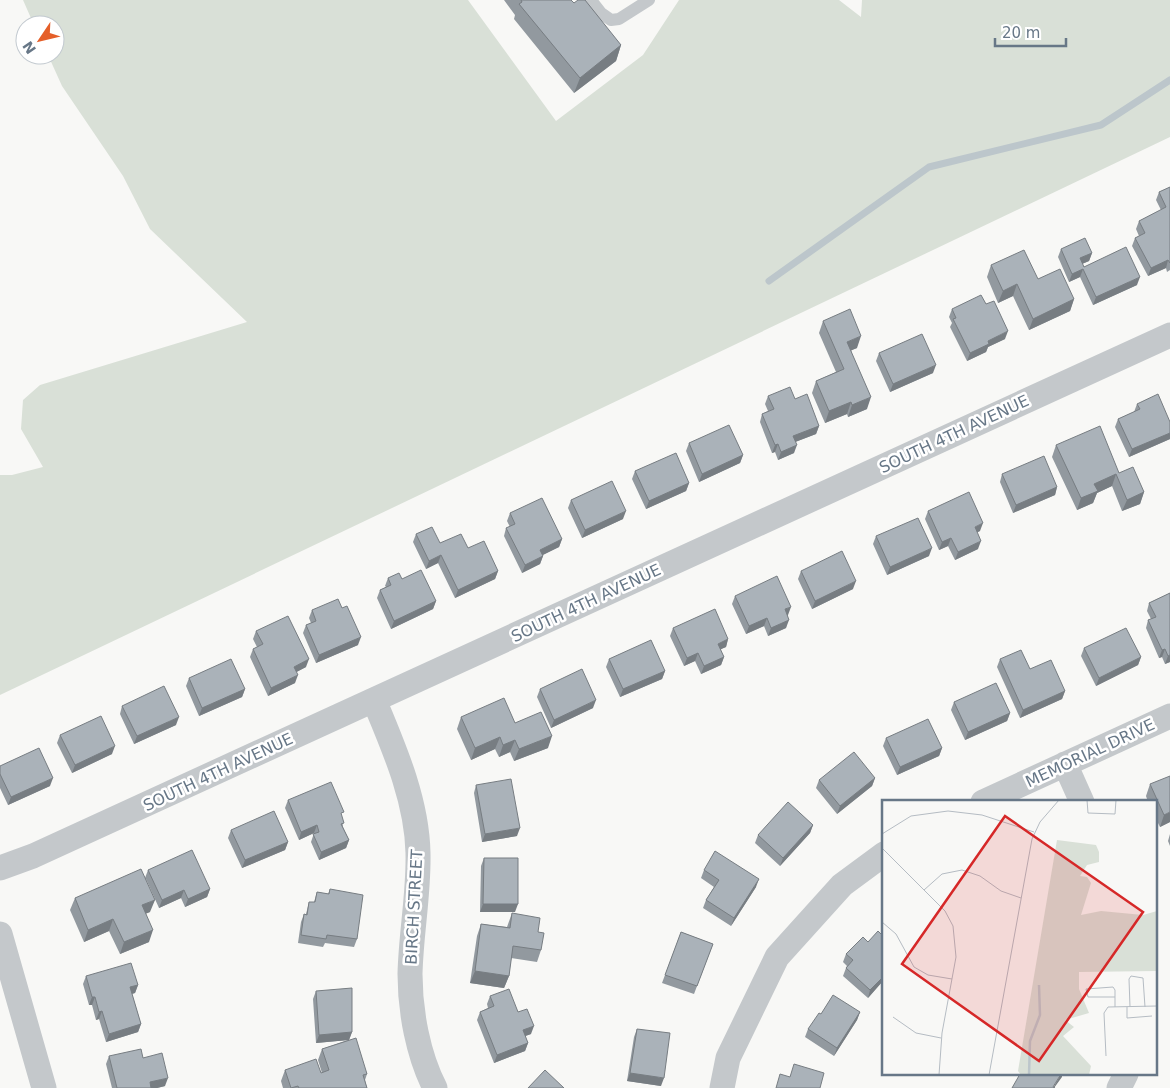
<svg xmlns="http://www.w3.org/2000/svg" width="1170" height="1088" font-family="'DejaVu Sans',sans-serif">
<style>
.green{fill:#d9e0d7}
.lines{fill:none;stroke-linecap:round;stroke-linejoin:round}
.stream{stroke:#bcc6cb;stroke-width:7}
.lane{stroke:#c4c8cb;stroke-width:12}
.street{stroke:#c4c8cb;stroke-width:25}
.wall{fill:#92999f}
.shaded-wall{fill:#777d82}
.building{fill:#aab2b9;stroke:#777d82}
.labels{text-anchor:middle;dominant-baseline:central;stroke-width:5;stroke-linejoin:round;paint-order:stroke}
.street-label{font-size:16px;fill:#677787;stroke:#fff}
.inset-river{fill:none;stroke:#bcc6cb;stroke-width:2.5}
.inset-road{fill:none;stroke:#b5bcc3;stroke-width:1}
.view{fill:#d62828;fill-opacity:0.15;stroke:#d62828;stroke-width:2.5}
.inset-edge{fill:none;stroke:#677787;stroke-width:2.5}
</style>
<rect width="100%" height="100%" fill="#f8f8f6"/>
<path class="green" d="M23 0H468L556 121 643 55 679 0H839L861 17 862 0H1170V137L0 695V475H12L43 467 21 429 23 400 40 385 247 322 150 229 123 176 62 86 48 55H55V25H34Z"/>
<g class="lines">
<path class="stream" d="M769 281 929 167 1101 125 1170 80"/>
<path class="lane" d="M591 0 601 13 611 20 619 19 649 0"/>
<path class="street" d="M374 700C394 748 417 800 418 853 419 893 411 933 410 974 410 1011 418 1055 435 1088
M1065 764 1082 802
M983 802 1170 716
M0 868 33 856 1170 335
M0 934 44 1088
M722 1088 728 1058 777 957 842 885 884 854
M1119 1088 1126 1074"/>
</g>
<path class="wall" d="M504 0H571L574 3 621 45 616 61 574 93 514 19 515 15Z
M1170 187V270L1167 272 1166 268 1148 276 1132 246 1135 238 1139 236 1136 229 1139 221 1161 210 1156 200 1159 192Z
M1061 249 1092 253 1089 261 1082 264 1084 267 1137 285 1093 305 1080 277 1069 282 1058 257Z
M991 265 1074 299 1070 311 1029 330 1013 296 998 303 987 277Z
M952 309 1005 339 988 347 986 352 967 361 950 327 952 323 949 317Z
M823 321 857 348 851 350 867 409 848 417 847 414 825 423 812 393 816 381 836 372 819 333Z
M879 353 933 373 890 392 876 361Z
M768 396 795 399 819 426 816 434 795 442 794 453 778 460 775 452 772 453 760 422 762 414 768 411 765 404Z
M1137 404 1170 422V439L1129 457 1115 427 1118 419 1134 412Z
M689 443 743 455 740 463 699 482 686 451Z
M1056 445 1119 473 1144 492 1140 504 1122 511 1112 486 1097 493 1093 503 1077 510 1052 457Z
M635 471 689 483 686 491 646 509 632 479Z
M1002 474 1057 487 1055 495 1013 513 1000 482Z
M571 500 623 519 582 538 568 508Z
M928 511 980 531 977 532 978 549 955 560 948 546 939 550 925 519Z
M510 513 562 539 559 547 542 555 543 556 540 564 522 573 504 536 506 528 510 527 507 521Z
M416 534 440 543 498 571 495 579 455 598 438 563 426 569 413 542Z
M876 536 929 556 887 575 873 544Z
M801 571 853 589 812 609 798 579Z
M388 578 436 601 433 609 391 629 377 598 380 590 386 587 385 586Z
M1170 593V662L1165 664 1162 657 1159 658 1146 628 1148 620 1151 619 1147 611 1149 603Z
M735 596 788 615 786 628 768 636 764 626 746 634 732 604Z
M342 608 358 645 316 663 303 633 306 625 311 623 309 618 312 610Z
M673 628 728 639 726 647 720 649 724 657 721 665 701 674 695 661 684 666 670 636Z
M256 631 306 667 296 672 295 683 268 696 250 657 253 649 257 647 253 639Z
M1084 648 1141 657 1138 665 1096 686 1081 656Z
M609 659 665 671 662 679 620 697 606 667Z
M1000 659 1030 669 1065 691 1062 699 1020 718 997 667Z
M189 678 245 689 242 697 199 716 186 686Z
M540 689 593 708 551 728 537 697Z
M954 702 1010 713 1007 721 965 740 951 710Z
M122 706 176 725 134 744 120 714Z
M461 717 515 723 548 748 514 761 510 752 499 757 495 749 471 760 457 729Z
M60 735 112 754 72 773 57 743Z
M886 738 942 748 939 756 897 775 883 746Z
M0 766 50 786 8 805 0 788Z
M875 778 872 786 837 814 816 788 819 780Z
M1150 784 1170 822 1160 827 1156 819V802H1148L1146 796Z
M476 785 517 836 482 842 474 793Z
M288 800 342 817 343 827 349 840 346 848 319 860 311 842 314 833 299 840 285 808Z
M813 825 810 833 780 866 755 843 758 835Z
M231 830 288 842 285 850 242 868 228 838Z
M1170 834V846L1168 841Z
M484 858 515 912H480L481 866Z
M148 870 210 889 207 897 185 907 181 898 159 908 146 879 150 912 146 913 149 942 120 954 109 931 84 942 70 910 75 898 145 878Z
M704 870 756 887 731 926 703 908 706 900 714 887 701 878Z
M330 889 357 939 354 947 325 943 323 947 298 943 301 922 304 914H306L309 902H314L317 892 328 894Z
M512 913 541 950 537 962 511 958 509 976 504 988 470 983 477 936 481 924 507 927Z
M681 932 713 944 694 994 662 983Z
M884 937V984L882 982 868 998 843 976 846 968 847 966 843 962 846 954 868 942Z
M86 976 138 985 135 993 132 994 141 1024 138 1032 106 1042 99 1019 96 1020 92 1005H89L83 984Z
M316 991 352 1032 349 1040 367 1074 365 1080 367 1088H283L281 1081 285 1070 322 1073 318 1060 322 1049 348 1040 316 1043 313 999Z
M490 996 518 1012 531 1034 525 1036 528 1043 525 1051 494 1063 477 1020 480 1012 488 1008 487 1004Z
M860 1012 857 1020 834 1056 805 1037 808 1029 821 1014Z
M637 1029 661 1086 627 1081 634 1037Z
M109 1056 143 1058 165 1086 157 1088H112L106 1064Z"/>
<path class="shaded-wall" d="M621 45 616 61 574 93 580 78Z
M1092 253 1089 261 1077 266 1080 258Z
M1168 260 1166 268 1148 276 1151 268Z
M1083 269 1080 277 1069 282 1072 274Z
M1140 277 1137 285 1093 305 1096 297Z
M1017 284 1013 296 998 303 1003 291Z
M1074 299 1070 311 1029 330 1033 319Z
M1008 331 1005 339 988 347 986 352 967 361 970 353 988 341Z
M861 336 857 348 843 354 847 342Z
M936 365 933 373 890 392 893 384Z
M871 397 867 409 848 417 852 405Z
M851 402 847 414 825 423 829 411Z
M819 426 816 434 790 444 793 436Z
M1170 433V439L1129 457 1132 449Z
M778 444 775 452 772 453 775 445Z
M797 445 794 453 778 460 781 452Z
M743 455 740 463 699 482 702 474Z
M1116 474 1112 486 1097 493 1093 503 1077 510 1081 498 1094 484Z
M689 483 686 491 646 509 649 501Z
M1057 487 1055 495 1013 513 1016 505Z
M1144 492 1140 504 1122 511 1127 500Z
M626 511 623 519 582 538 585 530Z
M983 523 980 531 972 535 975 527Z
M951 538 948 546 939 550 942 542Z
M562 539 559 547 537 558 540 550Z
M981 541 978 549 955 560 958 552Z
M932 548 929 556 887 575 890 567Z
M441 555 438 563 426 569 429 561Z
M543 556 540 564 522 573 525 565Z
M498 571 495 579 455 598 458 590Z
M856 581 853 589 812 609 815 601Z
M436 601 433 609 391 629 394 621Z
M791 607 788 615 782 617 785 609Z
M767 618 764 626 746 634 749 626Z
M789 620 786 628 768 636 771 628Z
M361 637 358 645 316 663 319 655Z
M728 639 726 647 715 652 718 644Z
M1165 649 1162 657 1159 658 1162 650Z
M698 653 695 661 684 666 687 658Z
M1170 655V662L1165 664 1168 656Z
M724 657 721 665 701 674 704 666Z
M1141 657 1138 665 1096 686 1099 678Z
M309 659 306 667 291 675 294 667Z
M665 671 662 679 620 697 623 689Z
M298 675 295 683 268 696 271 688Z
M245 689 242 697 199 716 202 708Z
M1065 691 1062 699 1020 718 1023 710Z
M596 700 593 708 551 728 554 720Z
M1010 713 1007 721 965 740 968 732Z
M179 717 176 725 134 744 137 736Z
M552 736 548 748 514 761 519 749Z
M500 737 495 749 471 760 475 748Z
M515 740 510 752 499 757 503 745Z
M115 746 112 754 72 773 75 765Z
M942 748 939 756 897 775 900 767Z
M53 778 50 786 8 805 11 797Z
M875 778 872 786 837 814 840 806Z
M1170 812V822L1160 827 1164 815Z
M317 825 314 833 299 840 301 832Z
M813 825 810 833 780 866 783 858Z
M520 828 517 836 482 842 485 834Z
M349 840 346 848 319 860 321 852Z
M288 842 285 850 242 868 245 860Z
M759 879 756 887 731 926 734 918Z
M210 889 207 897 185 907 188 899Z
M184 890 181 898 159 908 162 900Z
M155 900 150 912 138 917 142 905Z
M483 904H518L515 912H480Z
M113 919 109 931 84 942 88 930Z
M153 930 149 942 120 954 124 942Z
M475 971 509 976 504 988 470 983Z
M884 976 882 982 868 998 870 990Z
M138 985 135 993 127 995 130 987Z
M92 997H95L92 1005H89Z
M102 1011 99 1019 96 1020 99 1012Z
M860 1012 857 1020 834 1056 837 1048Z
M141 1024 138 1032 106 1042 109 1034Z
M534 1026 531 1034 520 1038 523 1030Z
M352 1032 349 1040 316 1043 319 1035Z
M528 1043 525 1051 494 1063 497 1055Z
M630 1073 664 1078 661 1086 627 1081Z
M1061 1074H1062V1077L1054 1088H1053Z
M168 1078 165 1086 157 1088H148L150 1082Z"/>
<path class="building" d="M521 0H571L574 3 578 0H585L621 45 580 78 519 4 522 2Z
M1170 187V263L1168 260 1151 268 1135 238 1145 233 1139 221 1166 207 1159 192Z
M1085 238 1092 253 1080 258 1084 267 1126 247 1140 277 1096 297 1083 269 1072 274 1061 249Z
M1024 250 1038 279 1060 269 1074 299 1033 319 1017 284 1003 291 991 265Z
M981 295 986 304 994 301 1008 331 988 341 989 344 970 353 953 319 956 318 952 309Z
M850 309 861 336 847 342 871 397 852 405 851 402 829 411 816 381 844 369 823 321Z
M922 334 936 365 893 384 879 353Z
M790 387 795 399 807 394 819 426 793 436 797 445 781 452 778 444 775 445 762 414 774 409 768 396Z
M1158 394 1170 422V433L1132 449 1118 419 1140 409 1137 404Z
M729 425 743 455 702 474 689 443Z
M1100 426 1119 473 1133 467 1144 492 1127 500 1116 474 1094 484 1098 491 1081 498 1056 445Z
M676 453 689 483 649 501 635 471Z
M1044 456 1057 487 1016 505 1002 474Z
M612 481 626 511 585 530 571 500Z
M969 492 983 523 975 527 981 541 958 552 951 538 942 542 928 511Z
M542 498 562 539 540 550 543 556 525 565 506 528 515 524 510 513Z
M918 518 932 548 890 567 876 536Z
M432 527 440 543 461 534 468 548 484 541 498 571 458 590 441 555 429 561 416 534Z
M842 551 856 581 815 601 801 571Z
M421 570 436 601 394 621 380 590 391 585 388 578 399 573 402 579Z
M777 576 791 607 785 609 789 620 771 628 767 618 749 626 735 596Z
M1170 593V655L1168 656 1165 649 1162 650 1148 620 1156 617 1149 603Z
M338 599 342 608 347 606 361 637 319 655 306 625 316 621 312 610Z
M715 609 728 639 718 644 724 657 704 666 698 653 687 658 673 628Z
M288 616 309 659 294 667 298 675 271 688 253 649 263 644 256 631Z
M1126 628 1141 657 1099 678 1084 648Z
M651 640 665 671 623 689 609 659Z
M1021 650 1030 669 1051 660 1065 691 1023 710 1000 659Z
M231 659 245 689 202 708 189 678Z
M582 669 596 700 554 720 540 689Z
M996 683 1010 713 968 732 954 702Z
M164 686 179 717 137 736 122 706Z
M504 698 515 723 541 712 552 736 519 749 515 740 503 745 500 737 475 748 461 717Z
M101 716 115 746 75 765 60 735Z
M928 719 942 748 900 767 886 738Z
M39 748 53 778 11 797 0 774V766Z
M854 752 875 778 840 806 819 780Z
M1170 776V812L1164 815 1150 784Z
M511 779 520 828 485 834 476 785Z
M331 782 344 812 341 813 344 823 341 824 349 840 321 852 313 834 319 832 317 825 301 832 288 800Z
M788 802 813 825 783 858 758 835Z
M274 811 288 842 245 860 231 830Z
M192 850 210 889 188 899 184 890 162 900 148 870Z
M715 851 759 879 734 918 706 900 719 880 704 870Z
M484 858H518V904H483Z
M141 869 155 900 142 905 153 930 124 942 113 919 88 930 75 898Z
M330 889 363 895 357 939 327 935 326 939 301 935 304 914 307 915 309 902H315L317 892 329 894Z
M512 913 540 918 538 932 544 933 541 950 513 946 509 976 475 971 481 924 510 928Z
M878 931 884 937V976L870 990 846 968 853 960 846 954 863 937 868 942Z
M681 932 713 944 697 986 665 975Z
M131 963 138 985 130 987 141 1024 109 1034 102 1011 99 1012 95 997H92L86 976Z
M352 988V1032L319 1035 316 991Z
M509 989 518 1012 527 1009 534 1026 523 1030 528 1043 497 1055 480 1012 494 1006 490 996Z
M833 995 860 1012 837 1048 808 1029 819 1013 821 1014Z
M637 1029 670 1033 664 1078 630 1073Z
M356 1038 367 1074 363 1075 367 1088H299L298 1086 291 1088 285 1070 316 1059 321 1073 329 1070 322 1049Z
M141 1049 143 1058 162 1053 168 1078 150 1082 151 1088H117L109 1056Z
M794 1064 824 1073 820 1088H776L780 1074 790 1077Z
M545 1070 564 1088H528Z
M1020 1074H1061L1053 1087 1055 1088H1012Z"/>
<g class="labels">
<g class="street-label">
<text transform="translate(954 434) rotate(-25)">SOUTH 4TH AVENUE</text>
<text transform="translate(586 603) rotate(-25)">SOUTH 4TH AVENUE</text>
<text transform="translate(1090 753) rotate(-25)">MEMORIAL DRIVE</text>
<text transform="translate(218 772) rotate(-25)">SOUTH 4TH AVENUE</text>
<text transform="translate(414 907) rotate(-87)">BIRCH STREET</text>
</g>
</g>
<g transform="translate(882 800)">
<rect width="275" height="275" fill="#f8f8f6"/>
<path d="M175 40 214 45 217 52V62L205 65 198 76 205 77 209 83 199 115 219 111 261 115 275 111V171L197 172V189L207 213 183 220 192 227 181 236 209 266 207 275H139L136 271Z" fill="#d9e0d7"/>
<path class="inset-river" d="M147 275 148 241 158 215 157 185"/>
<path class="inset-road" d="M205 0 206 13 233 14 234 0M0 34 29 16 66 11 100 15 152 32M0 48 63 111 71 126 74 157 60 233 57 275M42 90 60 74 80 70 98 76 119 91 139 98M0 122 14 134 32 167 46 175 70 179M233 197H206L204 189 231 187 233 190V207M245 207V218L270 216M248 207 247 179 249 176 261 178 263 207M11 217 34 233 59 238M224 256 222 213 226 207 275 206M107 275 150 39 158 22 177 0"/>
<path class="view" d="M123 16 261 112 157 261 20 164Z"/>
<rect width="275" height="275" class="inset-edge"/>
</g>
<g transform="translate(40 40) rotate(235)"><circle r="24" fill="#ffffff" stroke="#c2c9cf"/>
<path d="M0-4L9 19L0 12L-9 19Z" fill="#e55f29"/>
<text y="-8" font-size="14" font-weight="bold" text-anchor="middle" fill="#677787">N</text>
</g>
<path d="M995 38v8h71v-8" fill="none" stroke="#677787" stroke-width="2.5"/>
<text x="1002" y="38" font-size="15" fill="#677787" stroke="#ffffff" stroke-width="4" paint-order="stroke">20 m</text>
</svg>
